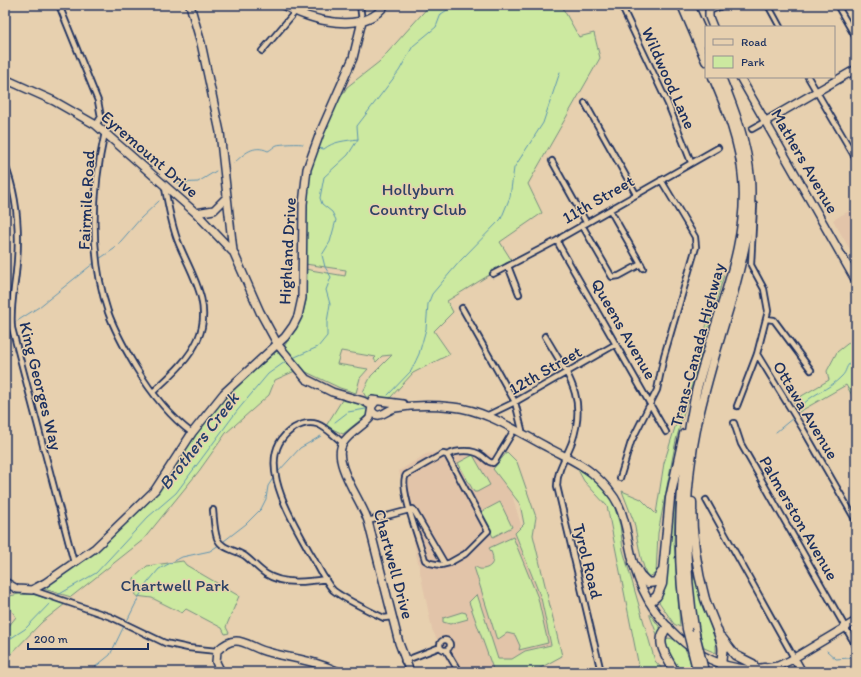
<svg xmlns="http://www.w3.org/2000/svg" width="861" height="677" font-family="Itim,sans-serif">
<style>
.built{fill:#e2c4a9}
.green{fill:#cce9a0;stroke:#748c7f}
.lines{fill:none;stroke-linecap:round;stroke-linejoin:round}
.stream{stroke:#5e94b1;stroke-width:1}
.street-casing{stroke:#1b2f5e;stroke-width:8}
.secondary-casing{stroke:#1b2f5e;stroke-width:10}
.highway-casing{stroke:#1b2f5e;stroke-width:11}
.street{stroke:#e7d0af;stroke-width:4.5}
.secondary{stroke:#e7d0af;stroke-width:7}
.highway{stroke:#e7d0af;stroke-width:8}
.highway-bridge-casing{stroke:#1b2f5e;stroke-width:11;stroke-linecap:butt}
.highway-bridge{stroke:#e7d0af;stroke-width:8}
.labels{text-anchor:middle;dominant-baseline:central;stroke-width:3;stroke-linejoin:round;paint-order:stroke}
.street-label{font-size:17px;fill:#1b2f5e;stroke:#e7d0af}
.park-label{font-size:17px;fill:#2d4265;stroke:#e7d0af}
.water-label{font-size:18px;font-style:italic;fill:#26406c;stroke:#e7d0af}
</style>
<rect width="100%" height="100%" fill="#e7d0af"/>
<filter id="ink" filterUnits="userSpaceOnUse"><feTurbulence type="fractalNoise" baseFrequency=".025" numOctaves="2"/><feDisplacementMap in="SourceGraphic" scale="8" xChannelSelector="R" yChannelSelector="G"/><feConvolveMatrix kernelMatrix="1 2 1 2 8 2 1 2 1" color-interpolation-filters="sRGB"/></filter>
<g filter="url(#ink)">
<path class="built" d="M856 207V260L833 220Z
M471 447 501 458 521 525 515 533 541 598 551 645 525 651 512 659 498 660 502 672H452L432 629 399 471 426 454Z"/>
<path class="green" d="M430 5H561L579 37 594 33 600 58 528 184 542 213 500 242 512 261 447 301 453 312 434 331 450 354 413 373 390 398 366 397 363 392 371 376 392 355 382 356 376 362 374 359 376 357 341 351 337 364 368 369 360 378 356 393 340 388 304 371 284 347 302 316 306 301 305 269 345 276 346 270 305 264 308 186 311 160 332 112 347 87 379 62Z
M722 275H724L676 440 658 533 656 574 647 577 641 558 634 522 622 491 641 499 656 514 664 463Z
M856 337 854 367 856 371V402L846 385 799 412 793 401 829 380 827 371 837 352Z
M277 351 295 371 275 380 269 395 226 433 199 471 143 540 71 597 44 589 51 581 92 554 127 522 162 486 207 418 226 395Z
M342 400 369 406V413L343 434 326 426Z
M507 452 517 462 536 517 533 535 562 656 533 672H509L508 669H493L469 602 477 594 498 659H512L525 651 551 645 541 598 515 533 524 524 520 504 493 469Z
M473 455 490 485 477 492H474L458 463Z
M577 468 598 482 613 502 620 525 623 550 655 661 665 672H640L607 506 584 481Z
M673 489H676L674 542 680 627 674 624 657 599Z
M500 502 512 527 493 537 481 512Z
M513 537 538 598 548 643 519 650 520 646 515 635 507 633 497 640 474 567C478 567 478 570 483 569 495 567 495 557 489 548Z
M183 561 186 565 239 596 226 627 229 633 225 634 222 628 186 609 182 613 152 598 136 596 134 578 147 566Z
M694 575 700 597 716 641V653L704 648C698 627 688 595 694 575Z
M19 594H32L65 604 42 622 5 660V631L16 617 10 608 5 611V597Z
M462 612 466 613 468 619 450 624 443 622V618Z
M650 614 661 629 658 637 650 616Z
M668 638C686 640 689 658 693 672H677L664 644Z"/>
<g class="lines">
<path class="stream" d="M318 148 324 149C334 141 345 141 358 139
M234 163C244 154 253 144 268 151 271 150 274 146 277 145 280 144 300 143 303 144
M176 183 198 182 216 171
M99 259 114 249 141 218 159 201
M14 323 39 307 94 263
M5 328 8 326
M295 357 318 347 327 336V322L330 304 326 290 331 277 325 267 322 255 330 242 336 220 332 212 322 204 320 198 324 177 348 155 358 139 357 126 399 71 413 46 436 27 441 14 455 5
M388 395 411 371 419 354 426 329 428 304 432 294 461 260 501 219 510 197 514 168 543 123 560 72
M800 408C810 394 829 390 841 377 848 371 844 366 854 360L856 352
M335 422 348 412 366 409
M776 432 793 418
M278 472 300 448 321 436
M224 541 246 524 261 509 266 499 268 486 274 477
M58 595 96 573 148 517 176 493 237 411 268 374 285 362
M127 621 144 587 159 569 182 557 210 551 219 545
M5 642 25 629 53 600
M827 651 836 659 849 658 852 655 856 656
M89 672 110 655 124 626"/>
<defs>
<path id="street" d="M59 5 98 101 101 117 96 125
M360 5 362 21
M621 5 668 104 691 162
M768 5 780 27
M837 5 856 38
M709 11 724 5
M262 51 295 12
M808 77 856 159
M585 103 636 194
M752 129 766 121
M105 132C92 190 89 255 108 312 115 331 125 349 135 366 150 391 169 416 192 433
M552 161 586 222
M5 165C19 200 20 236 16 273 14 292 10 309 12 328L74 563
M610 210 643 268
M582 225 612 277 619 276 641 264
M558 240 559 245 666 432
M508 266 519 294
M493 274 558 240 562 237 718 148
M462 308 515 402 522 430
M767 319 774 320 811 370
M545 336C567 374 588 397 572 442 566 458 557 469 557 486L601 672
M757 354 803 429 856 521
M153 392C169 377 189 360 198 339 214 303 189 271 177 239 171 222 168 205 165 188
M737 406 757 354 768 311 764 289 751 265 754 205
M486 416 515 402 616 344
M734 423 741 444 856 646
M343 443C326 429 316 415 294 428 250 455 292 519 309 551 317 563 323 579 333 590 341 597 373 613 384 618L392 617
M443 454 447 455 488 531 465 554 449 563 441 565 430 563 425 560C421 545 398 486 406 475Z
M447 455C457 450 473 449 482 456 486 459 487 462 493 463L495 461 514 430
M620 478 631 442 657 390 664 356 696 247 695 237 661 180
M706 500 794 658
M213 510C214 519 214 529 217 538 221 549 236 550 245 556 252 561 258 569 266 574 283 585 307 582 326 579
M368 521 413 509 445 564
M32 590 111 617 165 643 188 648 217 651
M440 645a5 5 0 1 1 10 0a5 5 0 1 1-10 0Z
M446 650 459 672
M404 661 440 647"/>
<path id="secondary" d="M190 5 201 43 220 132 233 251 260 312 278 345 306 379 332 392 363 401 372 406
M283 5C310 21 364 35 385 5
M709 5V17L713 27
M740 77 856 281
M5 79 54 101 96 125 196 213 232 251
M766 121 856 69
M196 213 214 210 226 198
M372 400 403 404
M376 401 372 406 370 418C362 427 350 432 343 443 331 462 362 501 368 521L399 643 410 672
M372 411C379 421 386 410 395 408 413 405 434 405 453 407 486 410 518 432 547 447 561 455 579 462 592 473 632 507 622 528 636 572 651 619 695 665 746 669
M5 582 17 589 32 590 45 583 95 548 155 490 192 433 224 393 285 337 293 326 298 316 302 298 303 204 307 169 320 133 353 58 362 21
M794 658 802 672
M758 669 778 666 789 661 856 621
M221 672 216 662 217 651C222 646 228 641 236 641 246 641 257 650 268 652 293 659 314 660 339 672"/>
<path id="highway" d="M682 5 706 61
M690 5 706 42
M692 502C692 535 696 567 705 599 710 614 718 629 722 645 724 655 719 660 723 672
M633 563 640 575 648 583 656 582 661 573
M650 602 657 596 662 584 670 498 684 434
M668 627C653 641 667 657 675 672
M687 629C674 548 680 471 696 392 701 371 709 349 715 328 730 280 748 229 743 178 740 143 727 109 713 77
M695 634C683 564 683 493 697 424 706 382 719 341 731 301 742 261 753 220 750 179 747 143 734 109 721 77
M722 638 735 655 753 664
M696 665 698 672
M738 672 764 668"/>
</defs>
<use href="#street" class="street-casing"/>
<use href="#secondary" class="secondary-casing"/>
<use href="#highway" class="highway-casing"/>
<use href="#street" class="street"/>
<use href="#secondary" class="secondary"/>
<use href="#highway" class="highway"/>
<defs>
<path id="highway-bridge" d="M687 629 696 665
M695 634 704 671"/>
</defs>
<use href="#highway-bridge" class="highway-bridge-casing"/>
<use href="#highway-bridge" class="highway-bridge"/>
</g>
</g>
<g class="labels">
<g class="street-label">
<text transform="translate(669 78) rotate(66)">Wildwood Lane</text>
<text transform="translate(150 154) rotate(41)">Eyremount Drive</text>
<text transform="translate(805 161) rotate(60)">Mathers Avenue</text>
<text transform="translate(598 199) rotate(-30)">11th Street</text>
<text transform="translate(86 200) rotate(-87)">Fairmile Road</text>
<text transform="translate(287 251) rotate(-87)">Highland Drive</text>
<text transform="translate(624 329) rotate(60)">Queens Avenue</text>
<text transform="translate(697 345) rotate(-75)">Trans-Canada Highway</text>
<text transform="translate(545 370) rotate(-30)">12th Street</text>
<text transform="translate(41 386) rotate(76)">King Georges Way</text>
<text transform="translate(806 410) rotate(59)">Ottawa Avenue</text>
<text transform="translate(799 518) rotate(60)">Palmerston Avenue</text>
<text transform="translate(588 561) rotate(76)">Tyrol Road</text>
<text transform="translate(394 564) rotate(75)">Chartwell Drive</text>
</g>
<g class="park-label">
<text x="418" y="189">Hollyburn<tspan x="418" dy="20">Country Club</tspan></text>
<text x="175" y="585">Chartwell Park</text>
</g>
<g class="water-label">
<text transform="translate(199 441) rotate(-52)">Brothers Creek</text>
</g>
</g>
<rect width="861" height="677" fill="none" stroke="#e7d0af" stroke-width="20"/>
<rect x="10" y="10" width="841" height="657" fill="none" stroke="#1b2f5e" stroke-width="1.5" filter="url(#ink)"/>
<rect x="705" y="26" width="130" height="52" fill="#e7d0af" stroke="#95908f"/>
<rect x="713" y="39" width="20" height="6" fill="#e7d0af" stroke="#95908f"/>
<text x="741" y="46" font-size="12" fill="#1b2f5e">Road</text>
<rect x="713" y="56" width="20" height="12" fill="#cce9a0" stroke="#95908f"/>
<text x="741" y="66" font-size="12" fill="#1b2f5e">Park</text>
<path d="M28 643v6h120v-6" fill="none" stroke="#1b2f5e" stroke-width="2"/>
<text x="34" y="643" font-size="12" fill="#1b2f5e" stroke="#e7d0af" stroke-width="3" paint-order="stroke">200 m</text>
</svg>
